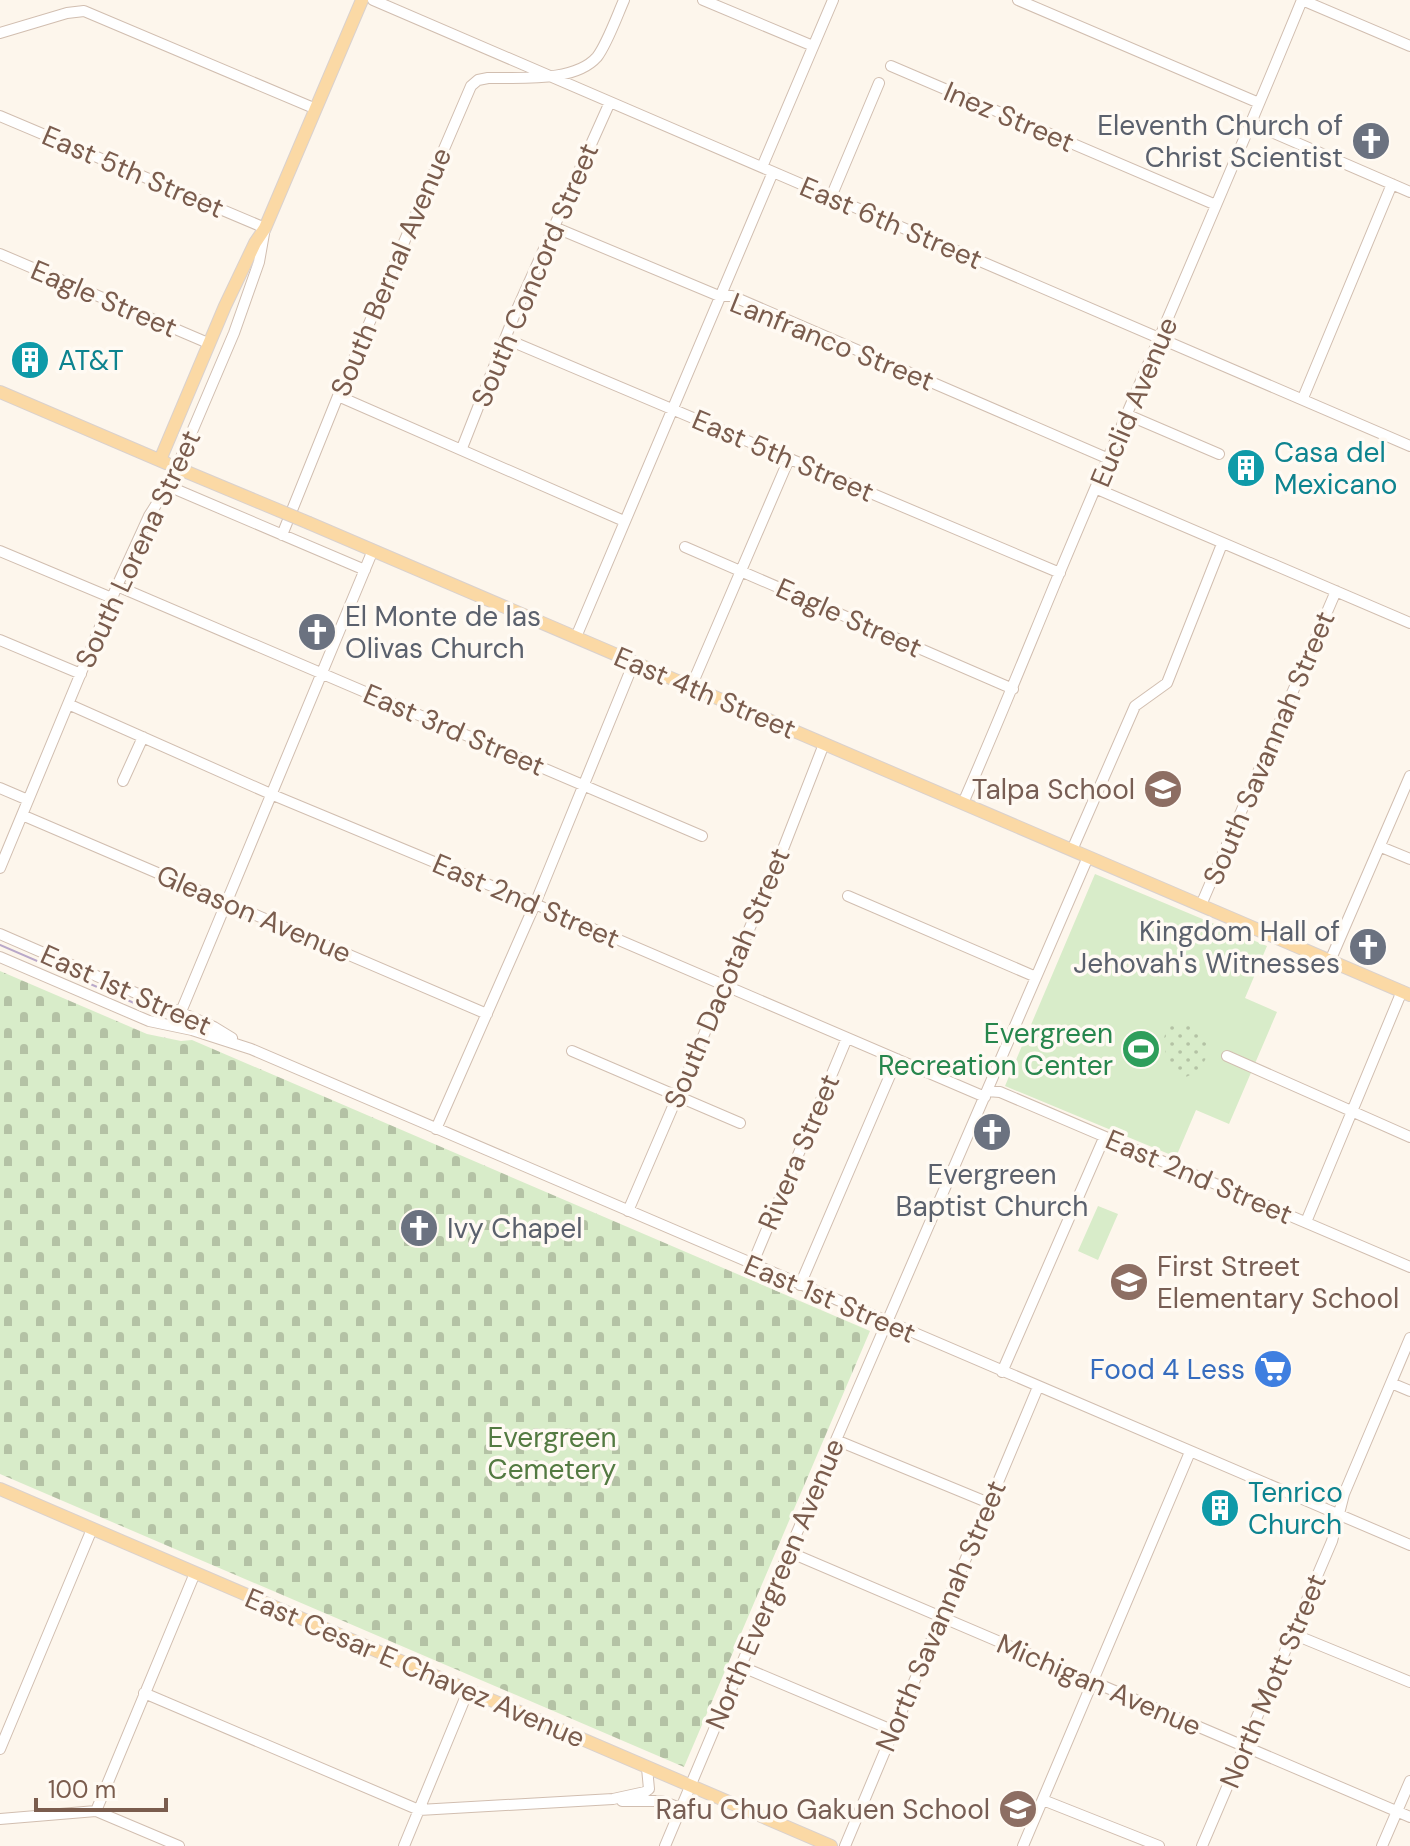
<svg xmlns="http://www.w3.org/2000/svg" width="1410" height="1846" font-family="'DM Sans',sans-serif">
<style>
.green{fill:#d8ecc9}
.cemetery{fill:url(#cemetery-stones)}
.park{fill:url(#park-dots)}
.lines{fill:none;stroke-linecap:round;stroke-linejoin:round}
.minor-casing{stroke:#d1beb0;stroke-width:12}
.major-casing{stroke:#dad1cd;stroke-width:14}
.minor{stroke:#fff;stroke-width:10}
.major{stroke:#fbd9a5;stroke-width:12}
.tram{stroke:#b9a8c9;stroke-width:2}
.major-bridge-casing{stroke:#dad1cd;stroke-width:14;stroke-linecap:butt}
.major-bridge{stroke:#fbd9a5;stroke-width:12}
.labels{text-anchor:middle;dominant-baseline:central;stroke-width:7;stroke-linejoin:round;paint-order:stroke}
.street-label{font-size:28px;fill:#7a5c4d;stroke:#fffaf3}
.worship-label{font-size:28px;fill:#5b616d;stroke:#fffaf3;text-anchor:end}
.culture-label{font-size:28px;fill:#0d838f;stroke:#fffaf3;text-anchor:start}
.education-label{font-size:28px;fill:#785e54;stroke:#fffaf3;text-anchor:end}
.leisure-label{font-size:28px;fill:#27864d;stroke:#fffaf3;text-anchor:end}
.shop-label{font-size:28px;fill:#366cbe;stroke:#fffaf3;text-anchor:end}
.park-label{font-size:28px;fill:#537a41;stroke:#fffaf3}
</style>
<defs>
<pattern id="cemetery-stones" width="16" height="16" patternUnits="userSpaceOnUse" patternTransform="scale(2)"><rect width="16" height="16" fill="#d8ecc9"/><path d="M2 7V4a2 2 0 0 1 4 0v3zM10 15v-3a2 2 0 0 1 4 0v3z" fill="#b4c2a5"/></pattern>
<pattern id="park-dots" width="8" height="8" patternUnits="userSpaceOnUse" patternTransform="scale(2)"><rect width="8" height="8" fill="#d8ecc9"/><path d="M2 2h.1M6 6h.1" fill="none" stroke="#b4c2a5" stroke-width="1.8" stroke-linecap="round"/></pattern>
</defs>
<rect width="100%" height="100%" fill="#fdf6ec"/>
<path class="green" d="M1095 874 1267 946 1245 998 1277 1012 1229 1124 1196 1110 1176 1157 1005 1086Z
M1098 1206 1118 1214 1098 1260 1078 1251Z"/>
<path class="cemetery" d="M0 971 147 1034 181 1041 192 1040 870 1331 684 1767 0 1474Z"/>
<path class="park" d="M1169 1020 1197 1028 1210 1050 1200 1070 1186 1077 1167 1069 1169 1065 1163 1042Z"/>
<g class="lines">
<defs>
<path id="minor" d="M373 0 1410 446
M703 0 813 46
M1018 0 1259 103
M1302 0 1410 46
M0 33 67 13 84 11 316 109
M891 66 1216 205
M0 116 265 228 259 262 234 333 171 481 149 516 117 586 0 868
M1251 123 1410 192
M762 167 833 0
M831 197 879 83
M554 227 719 296H732L1109 459
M0 254 208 343
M506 339 1060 573
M338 396 624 521
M1303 398 1392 184
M1128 415 1219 454
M462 448 514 316 610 102
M168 486 365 570
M1097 489 1410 623
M282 535 338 396 471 86 478 80 488 78C519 77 574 83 597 57 607 44 617 16 624 0
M685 547 1013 689
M0 551 112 598
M117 586 702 836
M576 637 773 172
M0 640 81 674
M691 687 789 459
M68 704 273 795 535 904 985 1097
M123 781 143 737
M0 788 28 800
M963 803C996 728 1027 651 1059 574 1139 383 1223 193 1302 0
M22 815 487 1014
M1381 847 1410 859
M1072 850 1135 706 1167 683 1222 544
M848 896 1036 977
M1201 905 1336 591
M0 934 214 1027 232 1038
M0 957 149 1021 192 1030 251 1049 1410 1545
M1330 961 1410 776
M180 1014 373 550
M572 1051 740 1123
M1227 1056 1410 1137
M987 1091 1000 1092 1410 1267
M436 1129 535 904 634 662
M628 1211 776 867 824 744
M1306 1222 1402 991
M752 1265 847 1038
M800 1285 897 1059
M1002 1372 1104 1138
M1391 1383 1410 1391
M836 1440 989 1503
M789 1552 1410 1817
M1293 1634 1410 1682
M740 1666 892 1730
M144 1693 419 1810 613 1799 645 1792 649 1789 647 1768
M0 1749 92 1529
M1043 1800 1159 1846
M622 1801H661L680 1808
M96 1811 195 1573
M0 1819 96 1811 179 1846
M404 1846 468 1691
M665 1846 836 1440 1088 857
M845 1846 1038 1387
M1023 1846 1190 1452
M1202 1846 1332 1541 1344 1494 1410 1338
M1382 1846 1410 1781"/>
<path id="major" d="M0 392 166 463
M160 460 225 306 255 243 265 228 362 0
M309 523 1410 995
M0 1489 831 1846"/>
</defs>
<use href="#minor" class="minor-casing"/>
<use href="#major" class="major-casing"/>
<use href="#minor" class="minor"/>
<use href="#major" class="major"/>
<path class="tram" d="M0 945 148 1009"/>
<defs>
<path id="major-bridge" d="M170 465 309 523"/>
</defs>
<use href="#major-bridge" class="major-bridge-casing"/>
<use href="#major-bridge" class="major-bridge"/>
</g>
<defs>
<symbol id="church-disc" viewBox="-11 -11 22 22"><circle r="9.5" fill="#6b7280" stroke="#fffaf3"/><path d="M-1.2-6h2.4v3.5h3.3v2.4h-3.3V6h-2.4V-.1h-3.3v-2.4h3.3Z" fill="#fff"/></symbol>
<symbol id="building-disc" viewBox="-11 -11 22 22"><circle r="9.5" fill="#0f9aa8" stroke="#fffaf3"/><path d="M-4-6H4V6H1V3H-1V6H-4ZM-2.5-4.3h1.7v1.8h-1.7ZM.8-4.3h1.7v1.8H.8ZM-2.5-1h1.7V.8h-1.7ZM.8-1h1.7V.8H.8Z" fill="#fff"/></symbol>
<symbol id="school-disc" viewBox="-11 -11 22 22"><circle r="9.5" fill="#8d6e63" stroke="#fffaf3"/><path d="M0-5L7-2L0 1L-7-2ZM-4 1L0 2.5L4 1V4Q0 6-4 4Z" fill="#fff"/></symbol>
<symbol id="stadium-disc" viewBox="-11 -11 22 22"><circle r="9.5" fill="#2e9e5b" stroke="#fffaf3"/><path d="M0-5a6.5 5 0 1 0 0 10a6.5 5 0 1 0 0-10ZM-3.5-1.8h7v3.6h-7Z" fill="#fff"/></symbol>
<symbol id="supermarket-disc" viewBox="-11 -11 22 22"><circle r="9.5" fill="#3f7fe0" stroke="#fffaf3"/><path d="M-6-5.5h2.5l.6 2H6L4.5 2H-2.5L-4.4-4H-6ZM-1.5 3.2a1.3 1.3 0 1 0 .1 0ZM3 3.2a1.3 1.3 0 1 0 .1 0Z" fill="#fff"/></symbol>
</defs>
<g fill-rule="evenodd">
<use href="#church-disc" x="1349" y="119" width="44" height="44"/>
<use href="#building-disc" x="8" y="338" width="44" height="44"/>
<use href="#building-disc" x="1224" y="446" width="44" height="44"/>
<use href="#church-disc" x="295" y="610" width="44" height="44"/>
<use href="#school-disc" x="1141" y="767" width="44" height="44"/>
<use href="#church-disc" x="1346" y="925" width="44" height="44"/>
<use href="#stadium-disc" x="1119" y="1027" width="44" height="44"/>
<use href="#church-disc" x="970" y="1110" width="44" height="44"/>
<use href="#church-disc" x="397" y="1206" width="44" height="44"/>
<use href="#school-disc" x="1107" y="1260" width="44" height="44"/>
<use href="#supermarket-disc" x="1251" y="1347" width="44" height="44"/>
<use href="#building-disc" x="1198" y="1486" width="44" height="44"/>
<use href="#school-disc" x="996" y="1787" width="44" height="44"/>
</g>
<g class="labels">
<g class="street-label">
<text transform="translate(1009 117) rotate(23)">Inez Street</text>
<text transform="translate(133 172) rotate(23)">East 5th Street</text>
<text transform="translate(891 223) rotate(23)">East 6th Street</text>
<text transform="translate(391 272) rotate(-67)">South Bernal Avenue</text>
<text transform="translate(535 275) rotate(-67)">South Concord Street</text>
<text transform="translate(104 299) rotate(23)">Eagle Street</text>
<text transform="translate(832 342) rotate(22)">Lanfranco Street</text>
<text transform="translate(1134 402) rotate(-67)">Euclid Avenue</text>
<text transform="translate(783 456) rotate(23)">East 5th Street</text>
<text transform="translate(138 549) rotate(-65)">South Lorena Street</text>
<text transform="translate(849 618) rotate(24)">Eagle Street</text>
<text transform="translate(705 693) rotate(23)">East 4th Street</text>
<text transform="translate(454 730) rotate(23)">East 3rd Street</text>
<text transform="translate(1269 748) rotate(-67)">South Savannah Street</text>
<text transform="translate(526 901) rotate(23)">East 2nd Street</text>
<text transform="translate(254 914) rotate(23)">Gleason Avenue</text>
<text transform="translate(727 978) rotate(-67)">South Dacotah Street</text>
<text transform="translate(126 990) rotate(24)">East 1st Street</text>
<text transform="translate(799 1152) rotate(-67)">Rivera Street</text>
<text transform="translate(1199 1177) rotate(23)">East 2nd Street</text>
<text transform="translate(830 1299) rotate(23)">East 1st Street</text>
<text transform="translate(775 1584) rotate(-67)">North Evergreen Avenue</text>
<text transform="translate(941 1616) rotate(-67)">North Savannah Street</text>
<text transform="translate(415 1668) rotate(23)">East Cesar E Chavez Avenue</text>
<text transform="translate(1273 1681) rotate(-67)">North Mott Street</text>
<text transform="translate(1099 1685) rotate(23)">Michigan Avenue</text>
</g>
<g class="worship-label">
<text x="1343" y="125">Eleventh Church of<tspan x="1343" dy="32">Christ Scientist</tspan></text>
<text x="345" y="616" text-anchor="start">El Monte de las<tspan x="345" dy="32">Olivas Church</tspan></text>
<text x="1340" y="931">Kingdom Hall of<tspan x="1340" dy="32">Jehovah's Witnesses</tspan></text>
<text x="992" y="1174" text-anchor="middle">Evergreen<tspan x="992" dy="32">Baptist Church</tspan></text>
<text x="447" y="1228" text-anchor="start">Ivy Chapel</text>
</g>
<g class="culture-label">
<text x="58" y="360">AT&amp;T</text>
<text x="1274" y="452">Casa del<tspan x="1274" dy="32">Mexicano</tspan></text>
<text x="1248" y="1492">Tenrico<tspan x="1248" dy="32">Church</tspan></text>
</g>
<g class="education-label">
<text x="1135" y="789">Talpa School</text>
<text x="1157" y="1266" text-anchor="start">First Street<tspan x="1157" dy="32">Elementary School</tspan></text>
<text x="990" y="1809">Rafu Chuo Gakuen School</text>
</g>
<g class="leisure-label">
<text x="1113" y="1033">Evergreen<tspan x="1113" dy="32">Recreation Center</tspan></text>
</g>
<g class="shop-label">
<text x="1245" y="1369">Food 4 Less</text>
</g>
<g class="park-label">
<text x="552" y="1437">Evergreen<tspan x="552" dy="32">Cemetery</tspan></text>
</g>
</g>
<path d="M36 1798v12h130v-12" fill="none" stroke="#7a5c4d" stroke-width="4"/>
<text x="48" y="1798" font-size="24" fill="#7a5c4d" stroke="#fffaf3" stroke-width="6" paint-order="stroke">100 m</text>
</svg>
